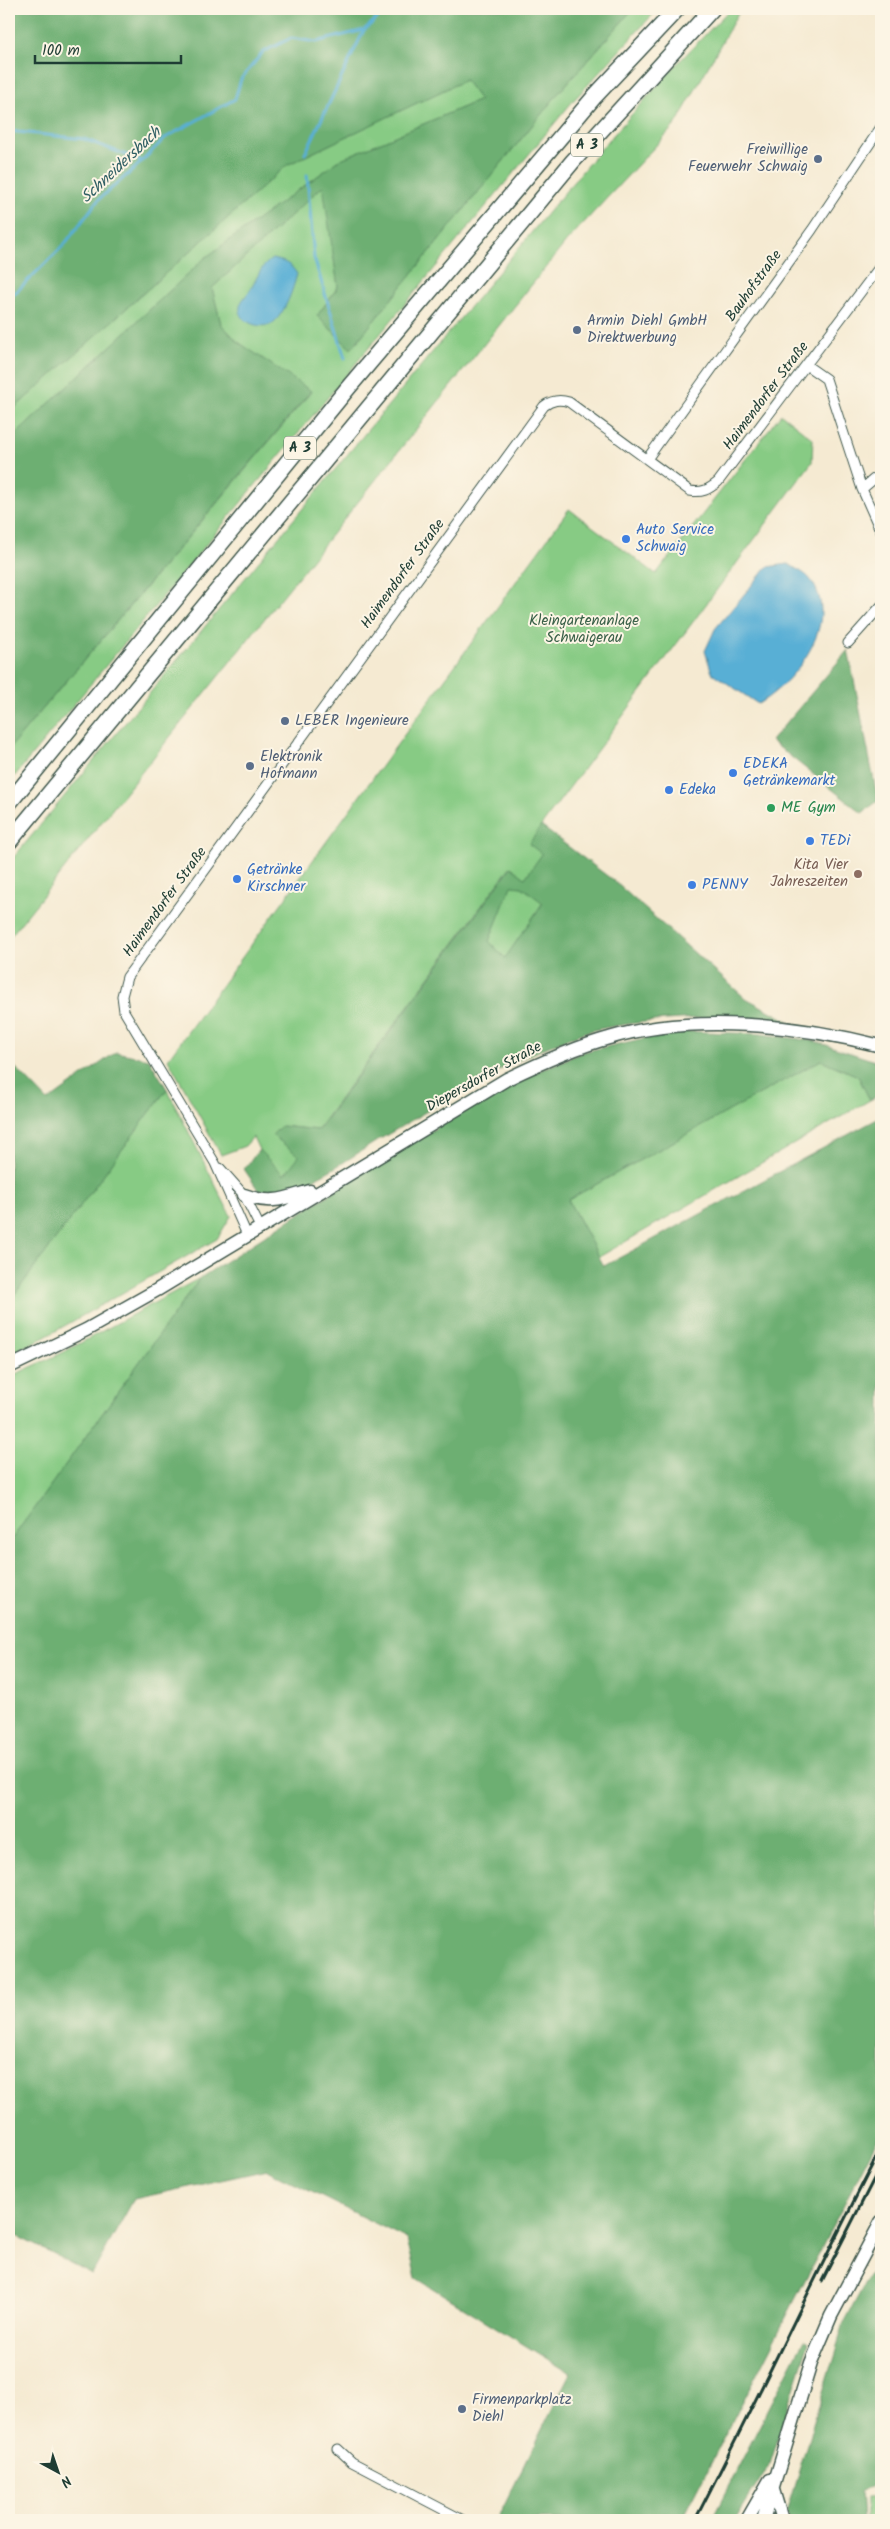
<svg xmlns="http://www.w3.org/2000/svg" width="890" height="2529" font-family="Kalam,sans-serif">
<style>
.green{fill:#87cb84;stroke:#53845c}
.forest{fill:#6daf72;stroke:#467653;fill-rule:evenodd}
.water{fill:#58afd5;stroke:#3c7684}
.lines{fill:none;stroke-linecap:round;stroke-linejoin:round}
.stream{stroke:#58afd5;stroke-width:3}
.street-casing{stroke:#3f574c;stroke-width:11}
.secondary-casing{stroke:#3f574c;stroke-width:15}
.highway-casing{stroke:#3f574c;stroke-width:18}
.street{stroke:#fff;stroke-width:9}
.secondary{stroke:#fff;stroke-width:12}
.highway{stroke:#fff;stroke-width:15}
.rail{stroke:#1f3d34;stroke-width:3}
.service-dot{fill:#5c6f8a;stroke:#fcf5e5;stroke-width:2}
.shop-dot{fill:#3f7fe0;stroke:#fcf5e5;stroke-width:2}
.leisure-dot{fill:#2e9e5b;stroke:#fcf5e5;stroke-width:2}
.education-dot{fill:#8d6e63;stroke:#fcf5e5;stroke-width:2}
.labels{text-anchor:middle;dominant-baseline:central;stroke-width:4;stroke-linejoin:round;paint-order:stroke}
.shield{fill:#fcf5e5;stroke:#617469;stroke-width:1}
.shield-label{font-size:14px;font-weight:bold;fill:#1f3d34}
.service-label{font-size:15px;fill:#4e5e75;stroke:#fcf5e5;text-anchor:start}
.street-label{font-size:15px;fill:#1f3d34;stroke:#fcf5e5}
.shop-label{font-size:15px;fill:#366cbe;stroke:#fcf5e5;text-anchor:start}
.park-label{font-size:15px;fill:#396048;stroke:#fcf5e5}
.leisure-label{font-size:15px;fill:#27864d;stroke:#fcf5e5;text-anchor:start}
.education-label{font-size:15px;fill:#785e54;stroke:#fcf5e5;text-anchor:end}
.water-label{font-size:16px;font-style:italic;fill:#305f64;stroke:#fcf5e5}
</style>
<rect width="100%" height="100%" fill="#fcf5e5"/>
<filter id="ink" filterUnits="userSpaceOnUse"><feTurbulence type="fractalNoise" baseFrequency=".02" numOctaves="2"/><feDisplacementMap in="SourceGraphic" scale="10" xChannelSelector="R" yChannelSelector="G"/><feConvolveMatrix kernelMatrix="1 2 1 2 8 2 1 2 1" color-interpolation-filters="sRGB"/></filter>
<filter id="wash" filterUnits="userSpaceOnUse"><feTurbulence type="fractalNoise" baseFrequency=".0096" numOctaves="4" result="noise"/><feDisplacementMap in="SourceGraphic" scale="20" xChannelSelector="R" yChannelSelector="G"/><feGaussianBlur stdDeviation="1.12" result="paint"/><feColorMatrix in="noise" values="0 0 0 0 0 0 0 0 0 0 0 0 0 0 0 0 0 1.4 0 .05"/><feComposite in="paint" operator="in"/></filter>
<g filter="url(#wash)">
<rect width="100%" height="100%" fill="#f5ead2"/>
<path class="green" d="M633 9H658L573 101 9 783V749L311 392 238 342 221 324 212 288 324 185 338 287 317 316 351 349 556 96Z
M730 9H744L737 15 676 124 566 242 9 938V863L599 151 676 65Z
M465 80 480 100 341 159 205 258 9 441V413L287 165Z
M781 414 813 439 812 462 541 826 543 854 525 878 510 867 317 1130 281 1126 273 1135 300 1156 284 1175 259 1150 253 1137 245 1146 221 1155 168 1059 569 509 656 574Z
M511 885 522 887 543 902 505 959 489 941Z
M821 1060 858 1076 870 1100 599 1257 568 1200Z
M167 1089 231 1216 217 1239 45 1337 9 1354V1302Z
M200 1278 9 1543V1377L62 1353Z
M881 2498V2520H865V2499Z"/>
<path class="forest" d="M9 9H633L556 96 351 349 317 316 338 287 323 186 212 288 221 324 238 342 311 391 9 749V441L205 258 341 159 480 100 465 80 287 165 9 413Z
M848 650 878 801 862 813 771 741Z
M541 826 614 881 744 997 790 1022C726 1015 657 1017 594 1030 575 1034 535 1052 517 1061 470 1084 426 1112 382 1138 345 1160 303 1195 259 1191L244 1169 259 1150 284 1175 299 1156 272 1135 281 1126 318 1130 511 867 525 878 542 854 529 844ZM511 886 522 887 543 903 505 958 489 941Z
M677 1031 760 1034 814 1041 881 1063V1094L870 1100 858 1076 821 1060 568 1200 604 1266 881 1117V2132L682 2520H497L570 2373 416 2278 407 2239 267 2170 134 2199 92 2274 9 2232V1543L200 1278 387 1157 515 1081 583 1052Z
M116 1052 149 1059 167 1089 9 1302V1061L48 1101Z
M881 2253V2480L860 2493 862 2520H790L786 2513 844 2323Z
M804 2340 809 2342 770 2464 735 2520H711Z"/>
<path class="water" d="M272 259C284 261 290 263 297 274 293 289 286 311 274 322 263 331 237 323 240 306 241 300 249 293 252 287 258 276 261 266 272 259Z
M788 564C794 568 806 573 810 579 843 622 795 682 758 704L712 673 705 651 715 629 767 567Z"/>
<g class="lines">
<path class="stream" d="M9 131 84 139 142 161
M305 154 364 30
M307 175 314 258 345 358
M9 299 64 245 99 199 134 169 165 138 235 99 241 79 263 52 291 38 316 42 364 30 388 9"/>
</g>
</g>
<g filter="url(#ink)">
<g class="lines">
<defs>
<path id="street" d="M806 365 826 379 862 489 881 532
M647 459 812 230 881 127
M862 489 881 473
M848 643 881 606
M220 1168 244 1195 260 1227
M247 1235 215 1163 124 1011 122 996 127 977 544 406C552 400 559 399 569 402L690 491C702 493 708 490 718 482L881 265
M338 2449 352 2462 463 2520"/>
<path id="secondary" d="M244 1195C272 1205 283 1199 310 1191
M9 1367 86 1330 157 1290 507 1079C540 1063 573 1048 609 1038 691 1013 800 1025 881 1046
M773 2490 782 2520
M747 2520 770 2480
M763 2520 811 2363 831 2316 881 2222"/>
<path id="highway" d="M9 803 348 388 595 96 677 9
M9 842 573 161 712 9"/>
</defs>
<use href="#street" class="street-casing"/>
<use href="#secondary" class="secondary-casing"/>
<use href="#highway" class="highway-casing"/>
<use href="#street" class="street"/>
<use href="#secondary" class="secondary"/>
<use href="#highway" class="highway"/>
<path class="rail" d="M822 2281 881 2165
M695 2520C759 2397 817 2271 881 2148"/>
</g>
</g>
<g class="service-dot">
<circle cx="818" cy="159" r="5"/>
<circle cx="577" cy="330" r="5"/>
<circle cx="285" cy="721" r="5"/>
<circle cx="250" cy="766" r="5"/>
<circle cx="462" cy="2409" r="5"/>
</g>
<g class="shop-dot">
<circle cx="626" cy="539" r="5"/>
<circle cx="733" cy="773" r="5"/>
<circle cx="669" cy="790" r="5"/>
<circle cx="810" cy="841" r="5"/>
<circle cx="237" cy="879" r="5"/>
<circle cx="692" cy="885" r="5"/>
</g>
<circle class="leisure-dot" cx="771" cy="808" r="5"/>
<circle class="education-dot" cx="858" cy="874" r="5"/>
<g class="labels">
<g class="shield">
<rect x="571" y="133.5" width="32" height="23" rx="4"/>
<rect x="284" y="436.5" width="32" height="23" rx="4"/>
</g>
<g class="shield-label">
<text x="587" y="145">A 3</text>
<text x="300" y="448">A 3</text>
</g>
<g class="service-label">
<text x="808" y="150" text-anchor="end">Freiwillige<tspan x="808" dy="17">Feuerwehr Schwaig</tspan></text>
<text x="587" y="321">Armin Diehl GmbH<tspan x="587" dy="17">Direktwerbung</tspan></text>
<text x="295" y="721">LEBER Ingenieure</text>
<text x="260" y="757">Elektronik<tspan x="260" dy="17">Hofmann</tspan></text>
<text x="472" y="2400">Firmenparkplatz<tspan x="472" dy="17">Diehl</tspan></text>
</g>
<g class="street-label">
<text transform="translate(754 286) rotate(-54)">Bauhofstraße</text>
<text transform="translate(766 396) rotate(-53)">Haimendorfer Straße</text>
<text transform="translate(403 574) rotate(-54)">Haimendorfer Straße</text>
<text transform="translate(165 902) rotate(-54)">Haimendorfer Straße</text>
<text transform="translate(484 1077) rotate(-29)">Diepersdorfer Straße</text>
</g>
<g class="shop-label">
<text x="636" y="530">Auto Service<tspan x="636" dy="17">Schwaig</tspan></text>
<text x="743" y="764">EDEKA<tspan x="743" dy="17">Getränkemarkt</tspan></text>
<text x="679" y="790">Edeka</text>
<text x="820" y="841">TEDi</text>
<text x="247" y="870">Getränke<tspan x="247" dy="17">Kirschner</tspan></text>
<text x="702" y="885">PENNY</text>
</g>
<g class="park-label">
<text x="584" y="621">Kleingartenanlage<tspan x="584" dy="17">Schwaigerau</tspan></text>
</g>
<g class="leisure-label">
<text x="781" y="808">ME Gym</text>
</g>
<g class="education-label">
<text x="848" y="865">Kita Vier<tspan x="848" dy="17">Jahreszeiten</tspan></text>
</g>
<g class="water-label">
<text transform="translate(121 165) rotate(-43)">Schneidersbach</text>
</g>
</g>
<rect width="890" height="2529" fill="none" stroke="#fcf5e5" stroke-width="30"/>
<g transform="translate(58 2472) rotate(140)" stroke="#fcf5e5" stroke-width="4" paint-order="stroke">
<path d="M0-4L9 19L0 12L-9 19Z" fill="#1f3d34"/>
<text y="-8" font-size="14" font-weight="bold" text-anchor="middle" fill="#1f3d34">N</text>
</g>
<path d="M35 55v8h146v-8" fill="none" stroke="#1f3d34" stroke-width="2.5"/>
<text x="42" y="55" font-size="15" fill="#1f3d34" stroke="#fcf5e5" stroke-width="4" paint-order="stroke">100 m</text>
</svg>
